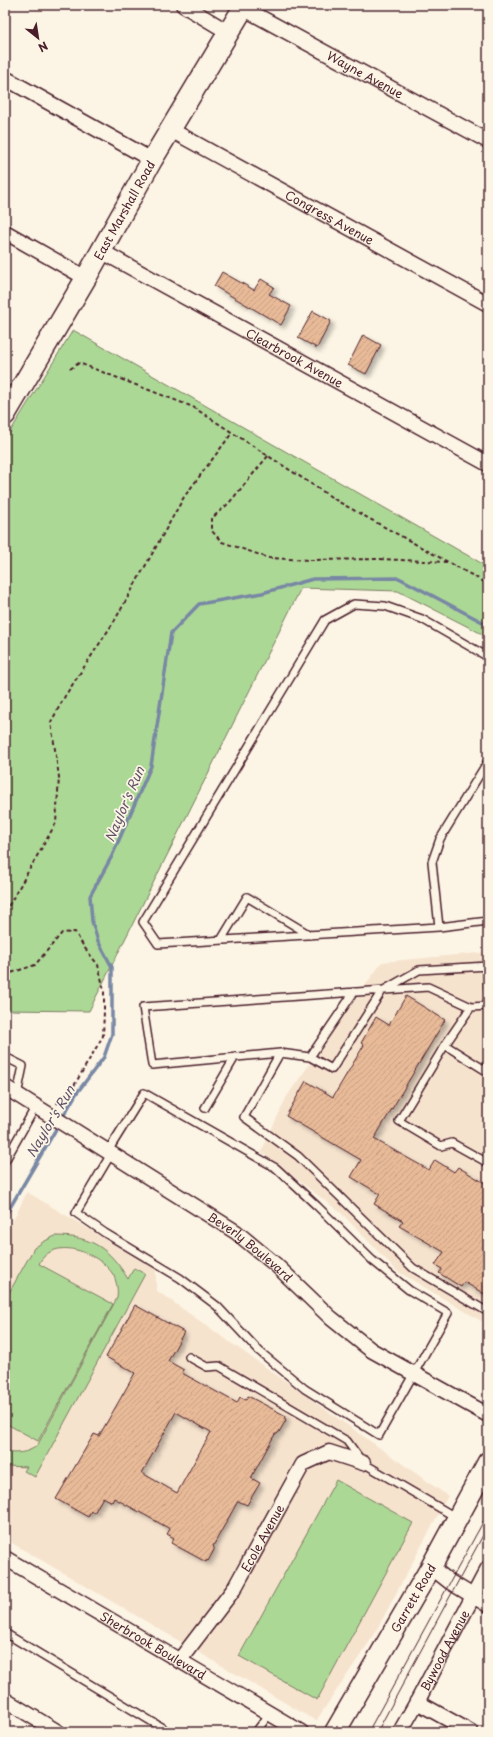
<svg xmlns="http://www.w3.org/2000/svg" width="493" height="1737" font-family="'Playpen Sans',sans-serif">
<style>
.built{fill:#f6e3ce}
.green{fill:#acd896;stroke:#7b7c60}
.lines{fill:none;stroke-linecap:round;stroke-linejoin:round}
.stream{stroke:#7887a4;stroke-width:3.5}
.building{fill:url(#building-hatch);stroke:#4a1f2b;fill-rule:evenodd;filter:url(#shadow)}
.lane-casing{stroke:#4a1f2b;stroke-width:10}
.street-casing{stroke:#4a1f2b;stroke-width:17}
.secondary-casing{stroke:#4a1f2b;stroke-width:23}
.path{stroke:#4a1f2b;stroke-width:2;stroke-dasharray:4 3;stroke-linecap:butt}
.lane{stroke:#fcf5e5;stroke-width:7}
.street{stroke:#fcf5e5;stroke-width:14}
.secondary{stroke:#fcf5e5;stroke-width:20}
.tram{stroke:#4a1f2b;stroke-width:1}
.labels{text-anchor:middle;dominant-baseline:central;stroke-width:3.5;stroke-linejoin:round;paint-order:stroke}
.street-label{font-size:12px;fill:#4a1f2b;stroke:#fcf5e5}
.water-label{font-size:13px;font-style:italic;fill:#615368;stroke:#fcf5e5}
</style>
<defs>
<pattern id="building-hatch" width="6" height="6" patternUnits="userSpaceOnUse"><rect width="6" height="6" fill="#e8ba98"/><path d="M-1 1l2-2M0 6l6-6M5 7l2-2" fill="none" stroke="#c89f83"/></pattern>
<filter id="shadow"><feDropShadow dx="3.5" dy="3.5" stdDeviation="2" flood-color="#0004"/></filter>
</defs>
<rect width="100%" height="100%" fill="#fcf5e5"/>
<filter id="ink" filterUnits="userSpaceOnUse"><feTurbulence type="fractalNoise" baseFrequency=".025" numOctaves="2"/><feDisplacementMap in="SourceGraphic" scale="8" xChannelSelector="R" yChannelSelector="G"/><feConvolveMatrix kernelMatrix="1 2 1 2 8 2 1 2 1" color-interpolation-filters="sRGB"/></filter>
<g filter="url(#ink)">
<path class="built" d="M488 952V1325L397 1271 341 1213 261 1152 287 1096 382 962Z
M27 1192 156 1269V1290L448 1496 374 1635 316 1721 5 1539V1237Z"/>
<path class="green" d="M73 330 488 567V637L398 591 301 588 89 1011 5 1010V440Z
M55 1236C92 1236 109 1248 128 1279L134 1268 145 1274 35 1477 24 1471 27 1467 5 1466V1452C17 1454 27 1453 37 1446L117 1298C118 1290 117 1284 114 1276 101 1253 53 1234 39 1264L113 1304 38 1441 5 1423V1300L34 1248 43 1242Z
M336 1480 413 1523 317 1700 239 1656Z"/>
<g class="lines">
<path class="stream" d="M62 1118 76 1094 104 1057 112 1034V967L98 941 92 921 90 896 112 856 151 766 171 633 199 604 262 593 313 579 399 578 488 625
M5 1216 59 1124"/>
</g>
<path class="building" d="M222 272 254 290 261 279 274 287 269 294 291 306 281 325 214 286Z
M313 311 331 321 317 348 298 338Z
M363 335 381 345 366 374 348 365Z
M406 996 445 1020 374 1139 429 1170 435 1160 454 1172 458 1167 488 1185V1296L464 1282 461 1287 439 1273 442 1269 435 1265 444 1252 399 1226 403 1221 374 1204 380 1194 351 1177 361 1160 286 1116 306 1081 333 1097 364 1045 361 1043 376 1017 389 1025Z
M135 1305 184 1332 168 1361 184 1370 182 1373 237 1403 240 1397 246 1400 248 1396 286 1416 285 1419 286 1420 279 1432 277 1434H275L251 1478 260 1483 247 1505 238 1501 213 1546 214 1547V1550L208 1561 207 1560 206 1562 171 1543 174 1538 167 1534 170 1529 114 1498 112 1502 103 1497 94 1513 91 1511 88 1517 56 1499 94 1434 99 1436 135 1373 106 1357ZM176 1412 211 1432 177 1493 142 1473Z"/>
<g class="lines">
<defs>
<path id="lane" d="M488 657 422 619 385 606 354 604 325 620 143 922 158 944 439 927 432 862 440 839 488 761
M439 927 488 921
M221 940 247 897 310 935
M487 966 488 989
M354 992 310 1057 332 1069 382 991 419 970 488 966
M488 1006 471 1007 428 987 143 1007 152 1065 280 1053 244 1117 298 1156 413 1268 488 1312
M471 1007 445 1045 488 1072
M445 1045 399 1121 441 1146 452 1143 488 1163
M280 1053 310 1057
M5 1057 23 1066 17 1095
M205 1108 235 1057
M108 1151 144 1093 276 1168 317 1206 372 1260 409 1290 448 1313 379 1435 305 1389 259 1351 217 1306 180 1278 105 1233 76 1213 111 1154
M5 1161 36 1106
M189 1357 207 1367 219 1366 347 1441 363 1463 457 1518
M5 1633 169 1732
M256 1732 270 1713"/>
<g id="street">
<path d="M183 5 228 32"/>
<path id="s1" d="M243 8 488 141"/>
<path d="M5 78 152 160"/>
<path id="s2" d="M171 130 488 304"/>
<path d="M5 232 86 278"/>
<path id="s3" d="M101 251 488 464"/>
<path id="s4" d="M5 1087 236 1232 276 1265 331 1318 371 1350 488 1415"/>
<path id="s5" d="M5 1558 301 1732"/>
<path d="M431 1567 450 1582 488 1605"/>
<path id="s6" d="M179 1661 234 1589 303 1464 329 1452 363 1463"/>
<path d="M5 1700 58 1732"/>
<path d="M417 1702 471 1732"/>
<path id="s7" d="M400 1732 417 1702 488 1568"/>
</g>
<g id="secondary">
<path id="s8" d="M5 415 86 278 152 160 245 5"/>
<path id="s9" d="M335 1732 431 1567 488 1462"/>
</g>
</defs>
<use href="#lane" class="lane-casing"/>
<use href="#street" class="street-casing"/>
<use href="#secondary" class="secondary-casing"/>
<path class="path" d="M70 369 79 363 193 407 339 502 488 584
M268 456 229 503 211 519V530L222 542 269 558 310 560 379 559 447 562
M5 912 56 823 59 777 51 722 65 696 115 620 184 497 232 433
M5 975 35 965 62 933 75 932 84 947 98 965 104 990V1011L103 1036 68 1096 60 1098 57 1104"/>
<use href="#lane" class="lane"/>
<use href="#street" class="street"/>
<use href="#secondary" class="secondary"/>
<path class="tram" d="M368 1732 488 1513
M377 1732 488 1526"/>
</g>
</g>
<g class="labels">
<g class="street-label">
<text stroke="none"><textPath href="#s1" startOffset="139">Wayne Avenue</textPath></text>
<text stroke="none"><textPath href="#s8" startOffset="237">East Marshall Road</textPath></text>
<text stroke="none"><textPath href="#s2" startOffset="181">Congress Avenue</textPath></text>
<text stroke="none"><textPath href="#s3" startOffset="221">Clearbrook Avenue</textPath></text>
<text stroke="none"><textPath href="#s4" startOffset="293">Beverly Boulevard</textPath></text>
<text stroke="none"><textPath href="#s6" startOffset="149">Ecole Avenue</textPath></text>
<text stroke="none"><textPath href="#s9" startOffset="155">Garrett Road</textPath></text>
<text stroke="none"><textPath href="#s5" startOffset="172">Sherbrook Boulevard</textPath></text>
<text stroke="none"><textPath href="#s7" startOffset="93">Bywood Avenue</textPath></text>
</g>
<g class="water-label">
<text transform="translate(124 804) rotate(-67)">Naylor's Run</text>
<text transform="translate(50 1121) rotate(-59)">Naylor's Run</text>
</g>
</g>
<rect width="493" height="1737" fill="none" stroke="#fcf5e5" stroke-width="20"/>
<rect x="10" y="10" width="473" height="1717" fill="none" stroke="#4a1f2b" stroke-width="1.5" filter="url(#ink)"/>
<g transform="translate(38 38) rotate(150)" stroke="#fcf5e5" stroke-width="3" paint-order="stroke">
<path d="M0-3L7 15L0 10L-7 15Z" fill="#4a1f2b"/>
<text y="-6" font-size="11" font-weight="bold" text-anchor="middle" fill="#4a1f2b">N</text>
</g>
</svg>
